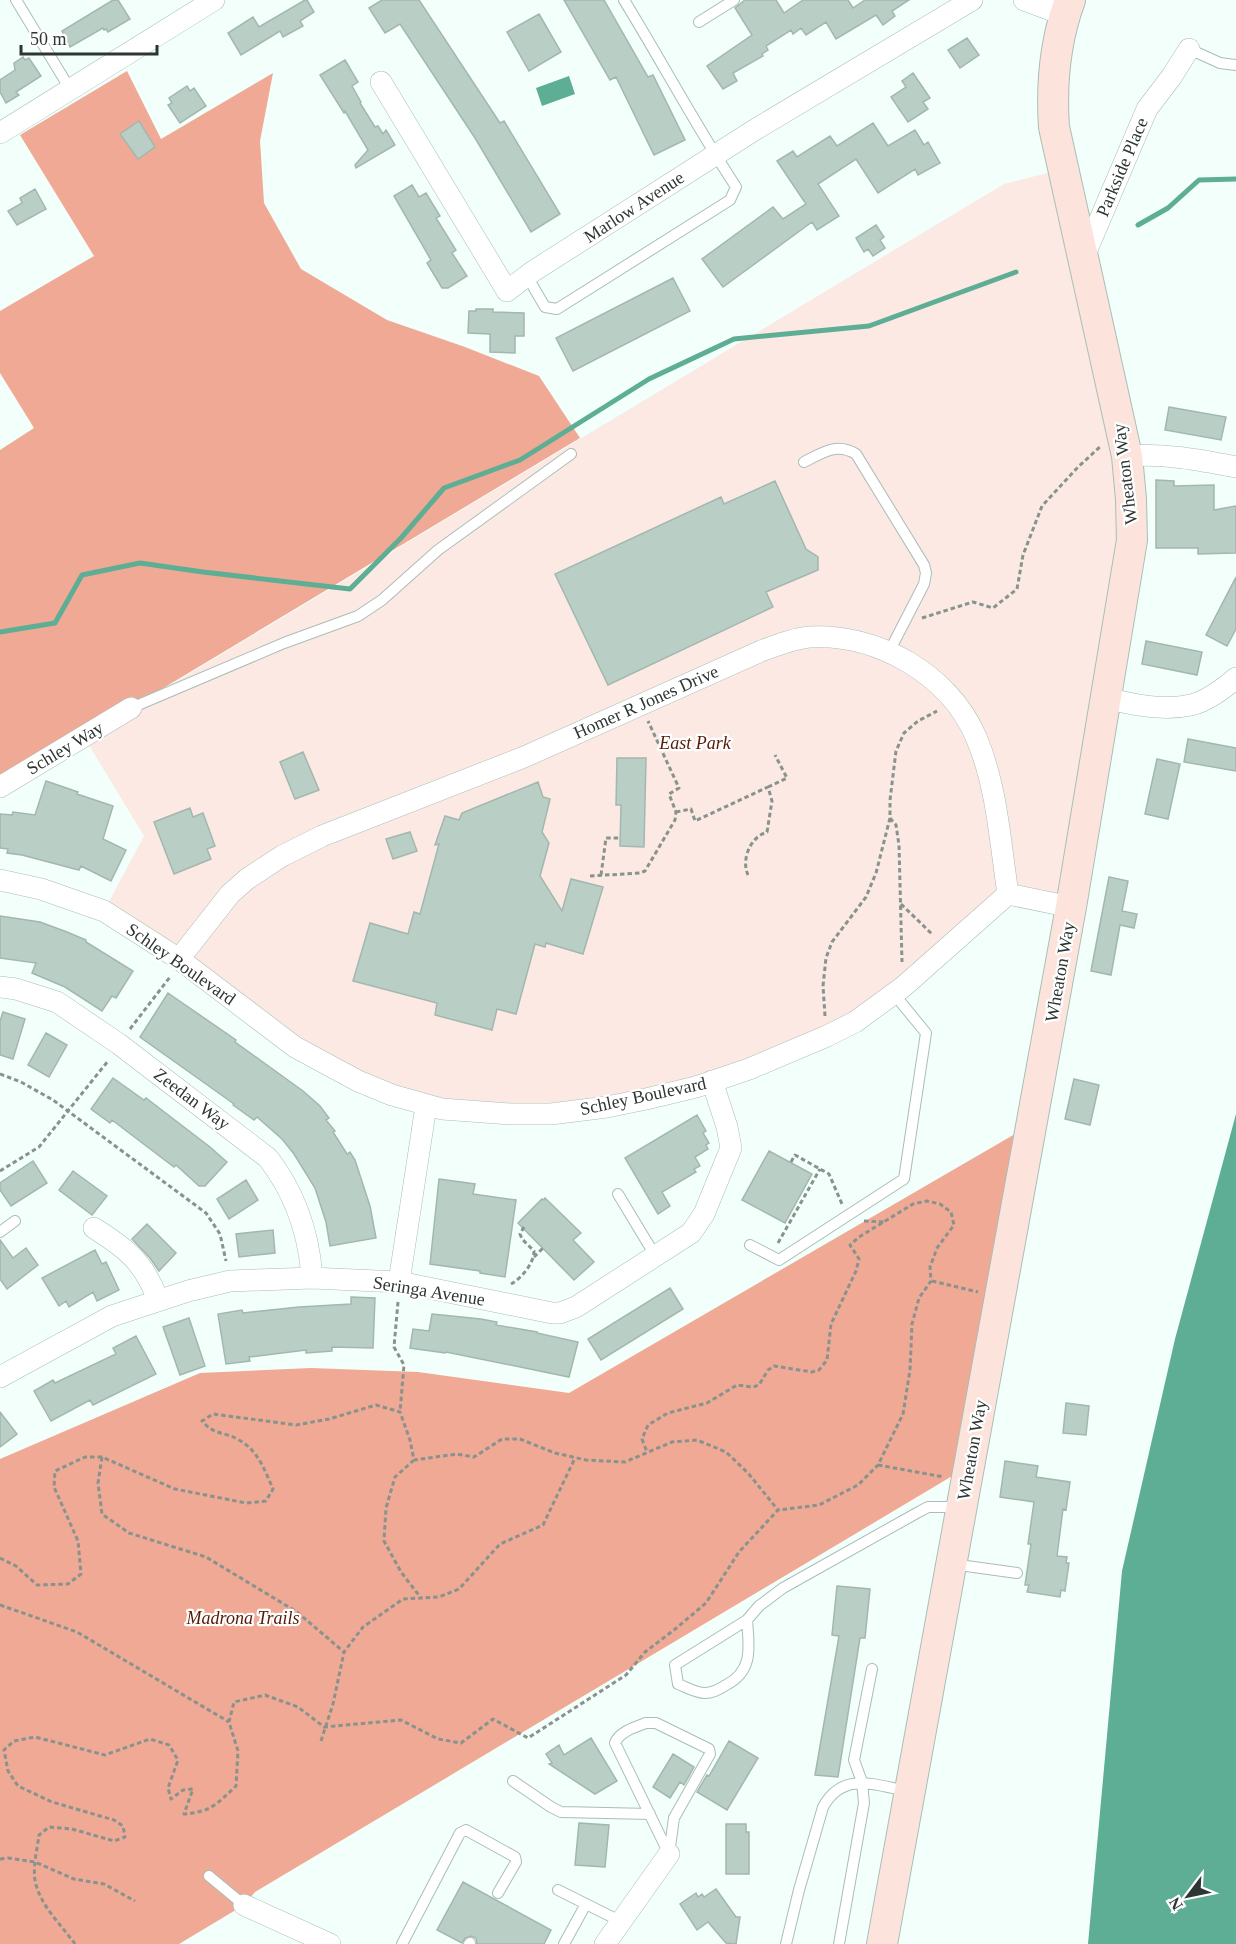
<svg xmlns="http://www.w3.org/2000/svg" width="1236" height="1944" font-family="Georgia,serif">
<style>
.green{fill:#fce9e3}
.forest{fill:#f0a995}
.water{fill:#5dae94}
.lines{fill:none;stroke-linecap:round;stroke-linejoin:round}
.stream{stroke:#5dae94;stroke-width:5}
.building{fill:#b9cfc6;stroke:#a2b7af;stroke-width:1.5}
.service-casing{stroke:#a9beb6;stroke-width:12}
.minor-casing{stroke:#a9beb6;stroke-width:22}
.secondary-casing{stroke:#a9beb6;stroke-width:32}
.path{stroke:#88938e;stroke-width:3;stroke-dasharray:4.5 3;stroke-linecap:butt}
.service{stroke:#fff;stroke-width:10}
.minor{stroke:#fff;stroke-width:21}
.secondary{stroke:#fce4dd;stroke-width:30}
.labels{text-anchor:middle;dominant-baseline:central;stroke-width:4.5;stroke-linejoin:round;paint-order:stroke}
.street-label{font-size:18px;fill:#2d3632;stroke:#fff}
.park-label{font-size:18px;font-style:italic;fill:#571a07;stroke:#fff}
</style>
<rect width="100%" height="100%" fill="#f2fffa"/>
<path class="green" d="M1063 169 1131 499 1071 907 1008 894 880 1005 696 1087 511 1114 358 1081 104 911 144 836 84 737 1004 184Z"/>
<path class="forest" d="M127 71 161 139 273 73 260 141 264 203 301 269 387 320 465 347 539 376 580 438 0 786V450L34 428 0 373V311L94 256 20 135Z
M1032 1124 969 1466 255 1892 244 1905 179 1944H0V1459L200 1373 311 1368 418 1372 569 1393Z"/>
<path class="water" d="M569 76 575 94 542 106 536 88Z
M1236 1114V1944H1088L1122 1571 1175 1339Z"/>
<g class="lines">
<path class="stream" d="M1138 225 1168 208 1199 180 1236 179
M0 632 55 623 82 575 140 563 203 572 350 589 401 538 444 488 520 460 649 379 734 339 869 326 1016 272"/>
</g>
<path class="building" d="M113 0H118L130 19 108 32 106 29 104 30 103 28 70 47 62 31Z
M305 0H307L314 12 300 21 303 26 283 37 280 31 241 55 228 33 253 17 259 27Z
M382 0H419L500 123 504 121 560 214 531 232 475 138 400 24 385 33 369 8Z
M564 0H604L648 77 653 75 685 140 654 155 616 77 610 80Z
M745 0H776L784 13 803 0H848L853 8 865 0H909L892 11 895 16 883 25 876 15 836 39 826 22 806 35 801 28 793 34 791 30 766 46 768 50 762 54 763 56 733 73 737 81 723 89 707 66 752 35 735 8Z
M539 14 561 52 529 71 507 32Z
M967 38 979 55 960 68 948 50Z
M23 57 25 60 29 58 41 76 16 92 19 95 6 103 0 92V80L15 70 14 63Z
M345 60 358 82 352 86 361 102 360 103 375 127 378 126 383 134 386 130 395 145 356 168 355 165 368 150 345 111 344 113 320 75Z
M913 73 930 98 923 102 928 109 908 122 891 97 906 87 902 81Z
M187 86 190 91 194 88 206 106 180 123 168 105 172 103 169 98Z
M139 121 155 147 138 159 120 134Z
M873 123 888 146 915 130 924 145 928 142 940 163 918 175 915 169 878 193 856 159 818 184 839 216 817 230 812 222 723 287 702 259 773 207 783 219 806 204 777 161 793 151 797 157 830 136 837 146Z
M412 185 419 197 426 193 440 216 436 218 456 250 452 253 467 276 448 288H442L427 263 431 260 394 196Z
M35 189 46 209 17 225 8 211 22 203 20 198Z
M876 225 884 237 880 240 885 248 873 256 868 249 864 252 856 238Z
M673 278 690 311 573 371 556 338Z
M476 309H493V312L524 313V336H515V353L490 352V334L468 333 469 311H476Z
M1169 407 1226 417 1221 440 1165 430Z
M1156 480 1174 481V486L1214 485V510L1236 506V553L1198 554V548H1156Z
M775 481 806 549 818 557V570L766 592 773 607 608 685 555 574 721 497 724 504Z
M1236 577V629L1227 646 1206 635Z
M1146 641 1202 652 1197 675 1142 664Z
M1188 739 1236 748V771L1184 762Z
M303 752 319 790 295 799 280 762Z
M617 758H646L644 847 620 846 621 805H616Z
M1157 759 1180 764 1168 819 1145 814Z
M46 781 78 792 77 794 113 806 103 839 126 850 111 881 81 866 79 870 22 855 7 853 8 849 0 848V814L12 815 13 812 35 815Z
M538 782 543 797 550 799 542 832 549 843 540 876 562 911 571 879 603 887 583 954 546 943 545 947 535 944 516 1014 497 1009 492 1030 435 1015 437 1003 353 981 370 923 408 934 414 912 420 914 439 844 435 845 445 816 459 820 462 813Z
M190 808 193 817 203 813 215 846 207 849 211 859 174 874 154 822Z
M410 832 417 851 393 859 386 839Z
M1109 877 1128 881 1122 911 1137 914 1134 928 1120 925 1111 975 1091 971Z
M0 916 40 922 67 932 86 940V942L133 971 116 998 112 996 102 1011 65 987 32 973 36 963 0 958Z
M168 993 236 1040 235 1042 303 1091 320 1106 329 1118 326 1120 335 1131 333 1132 347 1154 350 1152 355 1160 370 1206 376 1238 330 1246 326 1222 315 1188 294 1154 282 1139 257 1117 254 1120 233 1105 234 1104 140 1037Z
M3 1012 25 1019 13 1059 0 1055V1021Z
M46 1033 67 1045 49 1077 28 1065Z
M113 1078 144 1100 146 1098 210 1147 227 1162 205 1186H199L176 1165 174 1167 112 1120 110 1123 91 1109Z
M1074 1079 1099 1085 1090 1125 1065 1119Z
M697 1115 706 1131 703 1133 709 1143 706 1145 708 1149 695 1157 700 1166 694 1169 696 1172 662 1192 670 1206 658 1214 625 1158Z
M769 1151 812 1174 785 1223 742 1200Z
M33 1161 47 1183 11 1206 0 1190V1183Z
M73 1171 107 1196 92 1215 59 1190Z
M439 1179 475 1184 473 1194 516 1200 505 1277 480 1273V1271L430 1264Z
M246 1180 258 1200 229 1219 217 1199Z
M545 1198 581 1233 573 1240 594 1262 574 1280 518 1223 542 1199 544 1200Z
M147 1224 176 1253 159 1271 150 1258 132 1239Z
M273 1230 275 1253 239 1257 236 1234Z
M0 1240 13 1258 26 1248 38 1265 7 1289 0 1279Z
M95 1250 102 1264 106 1262 119 1290 97 1301 93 1292 69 1307 66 1301 59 1306 42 1278Z
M670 1288 683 1309 601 1360 588 1339Z
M351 1297 375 1298 373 1348 332 1347V1351L306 1353V1350L249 1357 250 1361 226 1364 218 1314 242 1310 243 1313 299 1307 351 1304Z
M432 1314 481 1319 497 1322 496 1325 537 1332V1333L578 1342 569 1377 446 1352 445 1353 410 1348 413 1329 429 1331Z
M189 1318 205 1366 180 1375 163 1327Z
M136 1336 156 1374 93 1405 90 1400 51 1421 34 1391 53 1380 55 1383 116 1354 113 1348Z
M1066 1403 1089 1406 1086 1435 1063 1433Z
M0 1412 17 1434 0 1447Z
M1005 1461 1038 1466 1036 1477 1070 1482 1066 1510 1063 1509 1057 1556 1067 1557 1066 1563H1069L1065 1591 1061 1590 1060 1597 1027 1592 1029 1585H1025L1031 1544H1028L1034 1502 1000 1497Z
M837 1586 870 1589 865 1638H860L838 1777 815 1775 839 1636 832 1635Z
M591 1738 617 1781 595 1794 549 1764 552 1763 546 1754 559 1745 564 1755Z
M729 1741 758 1758 727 1810 697 1792 707 1775 709 1776Z
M673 1754 694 1767 684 1785 680 1782 670 1798 653 1787Z
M579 1823 609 1825 605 1867 575 1865Z
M726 1824H746V1832H749V1874H726Z
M463 1882 551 1930 544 1944H477L476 1938 471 1936 465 1938 462 1943 437 1930Z
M716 1889 736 1917H740L736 1944 726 1943 708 1922 697 1930 680 1904 696 1893 698 1897 702 1894 704 1897Z"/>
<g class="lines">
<defs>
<path id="service" d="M16 0 70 89
M699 22 734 0
M1189 49 1220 63 1236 65
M527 276 545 307 557 309 730 200 736 187C696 126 662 62 624 0
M804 462C822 453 836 442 856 454L924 565 926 573 924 584 889 652
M131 708 284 643 358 616 382 600 438 550 571 454
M618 1194 656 1257
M0 1232 15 1221
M750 1245 779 1260 904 1179 926 1033 894 994
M952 1564 1017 1573
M747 1620C749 1646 754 1671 726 1685 720 1689 712 1693 705 1693 696 1693 686 1687 678 1684L675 1665 747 1620 759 1606 783 1588 915 1514 928 1507H959
M646 1723H656L709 1749 710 1754 674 1818 669 1854 615 1743C619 1732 635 1727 646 1723Z
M513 1781 551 1807 561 1812 650 1814
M209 1876 244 1905
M558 1890 620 1921
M402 1944 460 1833 466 1830 515 1857 516 1862 498 1893
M469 1944 470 1943
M564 1944 586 1904
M786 1944 799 1890 823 1807C843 1771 874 1785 907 1791
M839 1944 864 1803 862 1782 854 1760 872 1669"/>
<path id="minor" d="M1024 0 1064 15
M381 82 507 291 532 272 756 129 972 0
M0 133 214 0
M1083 259 1147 109 1172 76 1189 49
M1127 456C1164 453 1200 460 1236 467
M1106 698C1134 705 1163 711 1191 705 1205 702 1225 688 1236 678
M0 787 131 708
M0 880 41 889 104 911 179 959 295 1047 358 1081 392 1095 442 1109 511 1114H551L607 1107 646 1099 696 1087 749 1069 827 1036 855 1022 903 987 1008 894 1071 907
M179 959 230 894 247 879 282 856 322 836 524 757 761 651C777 645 792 639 809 637 877 633 949 674 976 737 997 786 1000 841 1008 894
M0 987 16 989 57 1002 119 1044 268 1158C295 1193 309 1233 312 1278
M94 1228C127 1249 144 1262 158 1300
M399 1282 426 1106
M0 1377 112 1316 188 1291 230 1281 312 1278 399 1282 552 1313H560L576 1307 691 1233 704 1214 731 1148 727 1127 712 1081
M244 1905 330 1944
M605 1944 669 1854"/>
<path id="secondary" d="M882 1944 1071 907 1132 540 1131 499 1127 456 1054 127C1051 83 1055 41 1070 0"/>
</defs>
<use href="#service" class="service-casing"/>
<use href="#minor" class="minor-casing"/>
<use href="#secondary" class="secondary-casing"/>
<path class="path" d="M922 618 973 602 993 608 1017 589 1023 555 1042 506 1078 467 1101 446
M768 787 787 778 775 755
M676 812 691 809 695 821 768 787 772 801 767 832C750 837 741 860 748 875
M890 818 896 825 899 845 902 962
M601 875 606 838H620
M590 876 640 873 645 871 675 820 676 812 669 794 679 788 648 721
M901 904 933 935
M825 1016 823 986 826 958 832 942 866 897 876 873 890 818V800L896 751 904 733 918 721 937 711
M130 1029 170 977
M0 1074 21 1082 53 1100 206 1213 220 1234 226 1261
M791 1162 795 1155 829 1174 842 1204
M0 1171 39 1147 108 1061
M864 1221 884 1222
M778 1243 820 1169
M534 1257 543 1248
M932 1281 978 1292
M511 1284C522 1278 534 1263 534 1251L522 1239 520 1234 524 1227
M398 1302 394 1347 404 1365 400 1412
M102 1457 98 1483 102 1514 129 1533 206 1557 297 1612 344 1652
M414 1460 395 1477 386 1508 384 1541 401 1572 421 1598
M878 1465 944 1477
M0 1558 16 1566 37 1585 68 1584 81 1574 78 1541 54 1487 55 1471 85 1457H102L175 1489 246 1503 266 1501 273 1489C265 1471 258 1450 239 1440 224 1431 215 1436 202 1421L213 1414 296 1425 329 1419 376 1405 400 1412 410 1440 414 1460 457 1454 474 1457 502 1439H520L555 1453 586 1460 625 1462 672 1442 697 1440 726 1452 748 1473 778 1510
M0 1605 77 1632 229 1722
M321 1741 333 1704 344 1652 363 1627 403 1599 439 1597 459 1589 500 1544 543 1525 575 1458
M0 1859 8 1858 35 1862 74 1879 104 1884 135 1901
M75 1944C62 1926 44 1909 37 1888 31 1873 37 1851 39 1835L49 1827 72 1829 114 1841 125 1837 123 1826 114 1820 52 1802 18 1786 8 1771 4 1750 14 1741 35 1737 105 1755 150 1739 169 1745 178 1760 168 1788 171 1799 183 1790 193 1789 184 1814C211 1812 217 1804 236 1786L238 1751 229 1722 234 1702 265 1695 298 1707 324 1727 401 1720 438 1739 461 1743 493 1719 528 1738 626 1675 645 1652 674 1630 706 1603 739 1552 778 1510 819 1505 858 1485 878 1465 903 1414 910 1370 912 1324 919 1298 931 1281 930 1267 937 1248 954 1225 951 1212 940 1204 927 1201 913 1204 859 1237 850 1245 859 1259 856 1271 831 1324 827 1360 819 1370 812 1372 774 1366 768 1370 759 1385 753 1387 737 1385 707 1403 668 1413 648 1425 642 1439 647 1452"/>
<use href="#service" class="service"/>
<use href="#minor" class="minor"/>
<use href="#secondary" class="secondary"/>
</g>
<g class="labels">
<g class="street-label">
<text transform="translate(1122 167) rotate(-67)">Parkside Place</text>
<text transform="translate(634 207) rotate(-33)">Marlow Avenue</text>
<text transform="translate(1125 474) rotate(-97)">Wheaton Way</text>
<text transform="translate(646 702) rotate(-24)">Homer R Jones Drive</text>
<text transform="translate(65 748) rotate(-31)">Schley Way</text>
<text transform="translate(181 964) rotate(35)">Schley Boulevard</text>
<text transform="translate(1060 972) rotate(-80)">Wheaton Way</text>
<text transform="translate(643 1096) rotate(-12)">Schley Boulevard</text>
<text transform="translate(192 1099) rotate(37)">Zeedan Way</text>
<text transform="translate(429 1291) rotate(9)">Seringa Avenue</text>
<text transform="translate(972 1450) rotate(-80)">Wheaton Way</text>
</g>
<g class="park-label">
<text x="695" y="743">East Park</text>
<text x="243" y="1618">Madrona Trails</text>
</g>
</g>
<g transform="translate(1188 1896) rotate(238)" stroke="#ffffff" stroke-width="4.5" paint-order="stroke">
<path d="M0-4.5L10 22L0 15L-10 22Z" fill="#2d3632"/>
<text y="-9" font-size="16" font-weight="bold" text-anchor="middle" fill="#2d3632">N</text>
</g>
<path d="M21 45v9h136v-9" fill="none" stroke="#2d3632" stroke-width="3"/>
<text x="30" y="45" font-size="18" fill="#2d3632" stroke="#ffffff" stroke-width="4.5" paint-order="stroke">50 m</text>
</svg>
